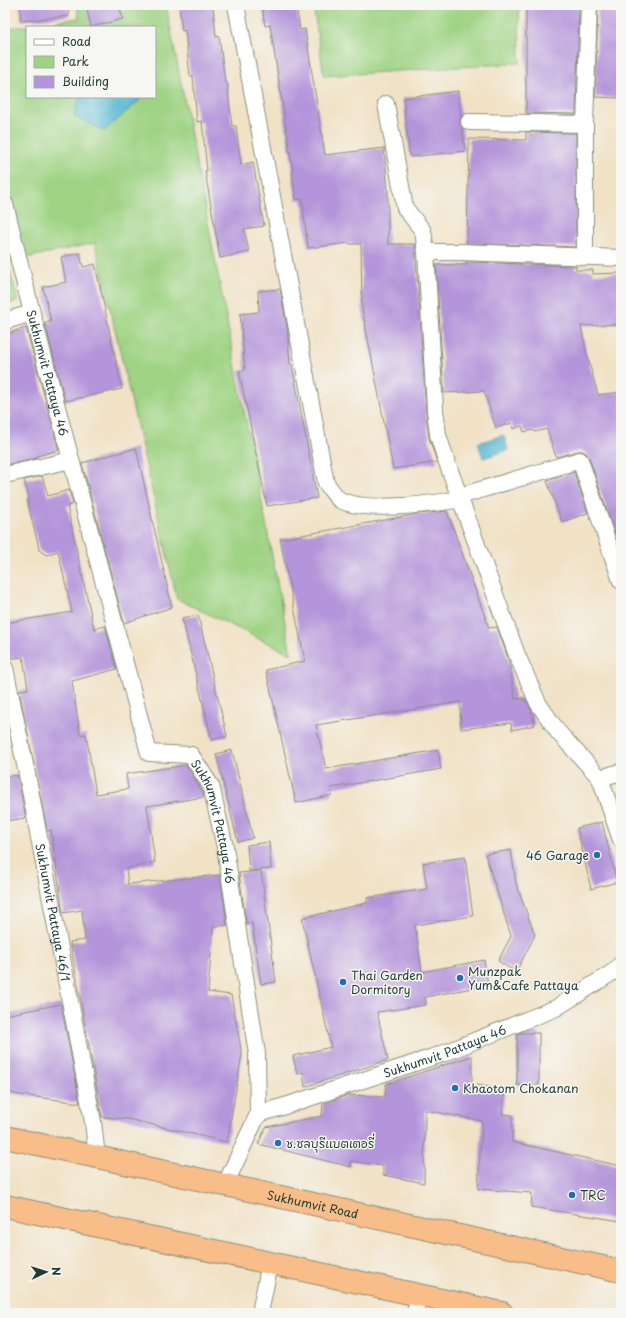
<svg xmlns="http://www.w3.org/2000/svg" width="626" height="1318" font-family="'Playpen Sans','Playpen Sans Thai',sans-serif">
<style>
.green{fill:#9fd383;stroke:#5f885c;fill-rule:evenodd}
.water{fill:#52b7d1;stroke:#387a82}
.building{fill:#b494da}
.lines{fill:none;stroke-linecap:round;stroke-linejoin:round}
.minor-casing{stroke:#88907d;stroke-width:18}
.trunk-casing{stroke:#88907d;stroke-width:24}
.minor{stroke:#fff;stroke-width:16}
.trunk{stroke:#f8bd88;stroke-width:22}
.poi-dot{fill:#1f6fb2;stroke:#f6f6f2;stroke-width:1.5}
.labels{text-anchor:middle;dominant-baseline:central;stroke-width:3;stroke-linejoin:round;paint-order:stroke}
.street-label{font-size:12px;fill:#1f3d34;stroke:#f6f6f2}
.poi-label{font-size:12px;fill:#1f3d34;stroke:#f6f6f2;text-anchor:start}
</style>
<rect width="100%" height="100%" fill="#f6f6f2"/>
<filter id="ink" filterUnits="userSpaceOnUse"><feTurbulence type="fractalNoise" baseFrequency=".025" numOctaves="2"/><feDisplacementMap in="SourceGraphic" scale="8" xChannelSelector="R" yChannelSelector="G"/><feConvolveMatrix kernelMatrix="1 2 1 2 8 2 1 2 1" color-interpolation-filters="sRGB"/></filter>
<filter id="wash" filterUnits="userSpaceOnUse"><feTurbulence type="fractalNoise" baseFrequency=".012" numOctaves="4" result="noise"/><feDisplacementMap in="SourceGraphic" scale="16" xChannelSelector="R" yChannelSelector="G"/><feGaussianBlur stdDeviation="0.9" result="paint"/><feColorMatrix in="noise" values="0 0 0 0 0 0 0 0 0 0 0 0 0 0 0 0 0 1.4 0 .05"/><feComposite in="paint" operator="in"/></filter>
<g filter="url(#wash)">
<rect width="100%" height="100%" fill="#f1e2c6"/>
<path class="green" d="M77 5H166L291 654 177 599 95 243 7 262 18 301 5 305V29L79 18ZM27 27H155V97H27Z
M313 5H519L520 63 324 76Z"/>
<path class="water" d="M79 97H140V100L104 131 74 116Z
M504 435 508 450 483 458 478 443Z"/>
<g id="blocks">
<path class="building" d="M20 5H68L69 16 21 21Z
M86 5H119L123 19 91 27Z
M179 5H213L216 37 219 36 225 82H227L232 126H236L241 165 253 162 264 226 244 229 249 252 220 258 205 171H207L202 121 197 122 193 76H190L185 30 182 31Z
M262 5H296L300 30 305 29 325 155 384 148 388 193V244H415L426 411 429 438 437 462 393 469 362 308 361 244H350V243L308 248 302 199 296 200 292 172H293L270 25 265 26Z
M526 5H579L576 114 526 113Z
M598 5H621V98L595 97Z
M458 91 461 117 460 122 462 128 465 151 410 157 403 98Z
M526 132 576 133V247L467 243 469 139 526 140Z
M80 253 83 267 95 264 122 389 65 401 45 323 51 322 43 287 66 282 61 257Z
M467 262 576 266V270H593V274L621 273V324L581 326 587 355 598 395 621 392V546H619L589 457 586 453 582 451H578L556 457 547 429 535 432 533 430 524 432 522 426 513 429 512 423 496 428 484 391 444 393 436 265H467Z
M280 289 287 327 290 364H292L317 498 267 506 239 371 245 370 240 314 259 312 258 291Z
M26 328 59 450 37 456V458L5 465V334Z
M136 448 172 607 124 623 82 463Z
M574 472 588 513 562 522 547 481Z
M42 476 48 496 69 490 73 504 67 506 94 629 105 626 117 669 72 681 80 735 86 734 96 794 128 789 126 774 186 765 203 793 204 797 147 806 155 862 126 869 128 884 220 875 227 925 213 927 208 992 231 995 242 1054 227 1142 128 1119 102 1117 70 942 85 940 82 910 63 913 51 830 47 831 19 690 28 689 23 657 6 659 5 652V623L72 612 58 551 46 555 39 550 37 540 27 501 29 497 24 480Z
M447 511 489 628 497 627 509 661 515 699 523 698 525 702H527L531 710 535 725 512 730 511 723 461 729 460 702 316 725 326 769 438 750 441 769 330 788 332 795 296 803 266 670 305 661 280 539 418 514Z
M198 615 227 736 212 740 182 618Z
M232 750 253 838 238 842 216 754Z
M17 775 26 818 5 821V777Z
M602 822 617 882 591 889 577 828Z
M269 842 271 869 249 871 247 845Z
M511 850 516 884 535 935 516 972 498 961 511 936 485 854Z
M465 857 473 916 415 925 422 972 484 960 488 985 425 997 426 1005 377 1012 388 1060 305 1087 303 1072 297 1074 293 1056 331 1047 302 918 367 903V898L427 889 423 863Z
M261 871 276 982 261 984 252 923H246L239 873Z
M61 1004 80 1103 14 1094 5 1091V1015Z
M520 1033H539V1085H517V1034Z
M472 1056V1084L505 1090 502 1114 512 1115V1142L621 1166V1221L531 1207 532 1193 478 1189 482 1121 425 1110 424 1183 383 1175V1166L351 1161V1167L258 1144 266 1127 322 1116 323 1104 348 1095 385 1097 386 1084Z"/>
</g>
</g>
<g filter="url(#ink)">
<use href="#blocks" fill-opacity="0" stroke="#88907d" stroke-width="1"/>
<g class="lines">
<defs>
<g id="minor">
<path d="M236 5 326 483C330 488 335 497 340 500 366 513 432 504 461 499"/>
<path d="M386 104 405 208 423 231 426 252H460L621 258"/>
<path d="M469 122 585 124"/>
<path id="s1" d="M5 204 32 313 149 753 191 755 211 786 225 847 257 1054 258 1114 225 1185"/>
<path d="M426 252 435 410 438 435 445 457 517 655 538 703 558 732 600 778"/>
<path d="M585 257V124L589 5"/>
<path d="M5 321 32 313"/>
<path d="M5 475 71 460"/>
<path d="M460 496 580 460 621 581"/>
<path id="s2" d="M5 668 27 774 93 1122 97 1157"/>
<path d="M621 772 600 778 621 840"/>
<path id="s3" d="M258 1114 285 1106 442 1054 556 1008 613 972 621 964"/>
<path d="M260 1313 270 1263"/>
<path d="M415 1313 419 1295"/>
</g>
<g id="trunk">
<path id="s4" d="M5 1137 621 1271"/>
<path d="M5 1206 502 1313"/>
</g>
</defs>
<use href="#minor" class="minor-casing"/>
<use href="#trunk" class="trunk-casing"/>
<use href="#minor" class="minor"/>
<use href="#trunk" class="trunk"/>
</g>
</g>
<g class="poi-dot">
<circle cx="597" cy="855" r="4"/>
<circle cx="460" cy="978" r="4"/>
<circle cx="343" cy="982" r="4"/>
<circle cx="455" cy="1088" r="4"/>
<circle cx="278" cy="1143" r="4"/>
<circle cx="572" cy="1195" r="4"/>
</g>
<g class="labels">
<g class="street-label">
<text stroke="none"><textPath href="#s1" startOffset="174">Sukhumvit Pattaya 46</textPath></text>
<text stroke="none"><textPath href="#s1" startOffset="681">Sukhumvit Pattaya 46</textPath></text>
<text stroke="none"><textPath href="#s2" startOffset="249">Sukhumvit Pattaya 46/1</textPath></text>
<text stroke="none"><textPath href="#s3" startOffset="197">Sukhumvit Pattaya 46</textPath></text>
<text stroke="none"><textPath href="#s4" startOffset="315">Sukhumvit Road</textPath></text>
</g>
<g class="poi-label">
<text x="589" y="855" text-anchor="end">46 Garage</text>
<text x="468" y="971">Munzpak<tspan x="468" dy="14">Yum&amp;Cafe Pattaya</tspan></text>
<text x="351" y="975">Thai Garden<tspan x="351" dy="14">Dormitory</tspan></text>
<text x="463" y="1088">Khaotom Chokanan</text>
<text x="286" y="1143">ช.ชลบุรีแบตเตอรี่</text>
<text x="580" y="1195">TRC</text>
</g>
</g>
<rect width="626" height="1318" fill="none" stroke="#f6f6f2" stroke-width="20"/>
<rect x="26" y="26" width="130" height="72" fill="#f6f6f2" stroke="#a0aca6"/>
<rect x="34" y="39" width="20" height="6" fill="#ffffff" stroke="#a0aca6"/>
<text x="62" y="46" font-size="12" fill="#1f3d34">Road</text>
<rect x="34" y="56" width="20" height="12" fill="#9fd383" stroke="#a0aca6"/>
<text x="62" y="66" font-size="12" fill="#1f3d34">Park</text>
<rect x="34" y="76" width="20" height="12" fill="#b494da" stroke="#a0aca6"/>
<text x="62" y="86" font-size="12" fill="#1f3d34">Building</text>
<g transform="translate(46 1272) rotate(86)" stroke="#f6f6f2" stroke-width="3" paint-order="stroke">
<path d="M0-3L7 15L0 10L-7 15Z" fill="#1f3d34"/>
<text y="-6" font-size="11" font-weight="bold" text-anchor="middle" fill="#1f3d34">N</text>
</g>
</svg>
